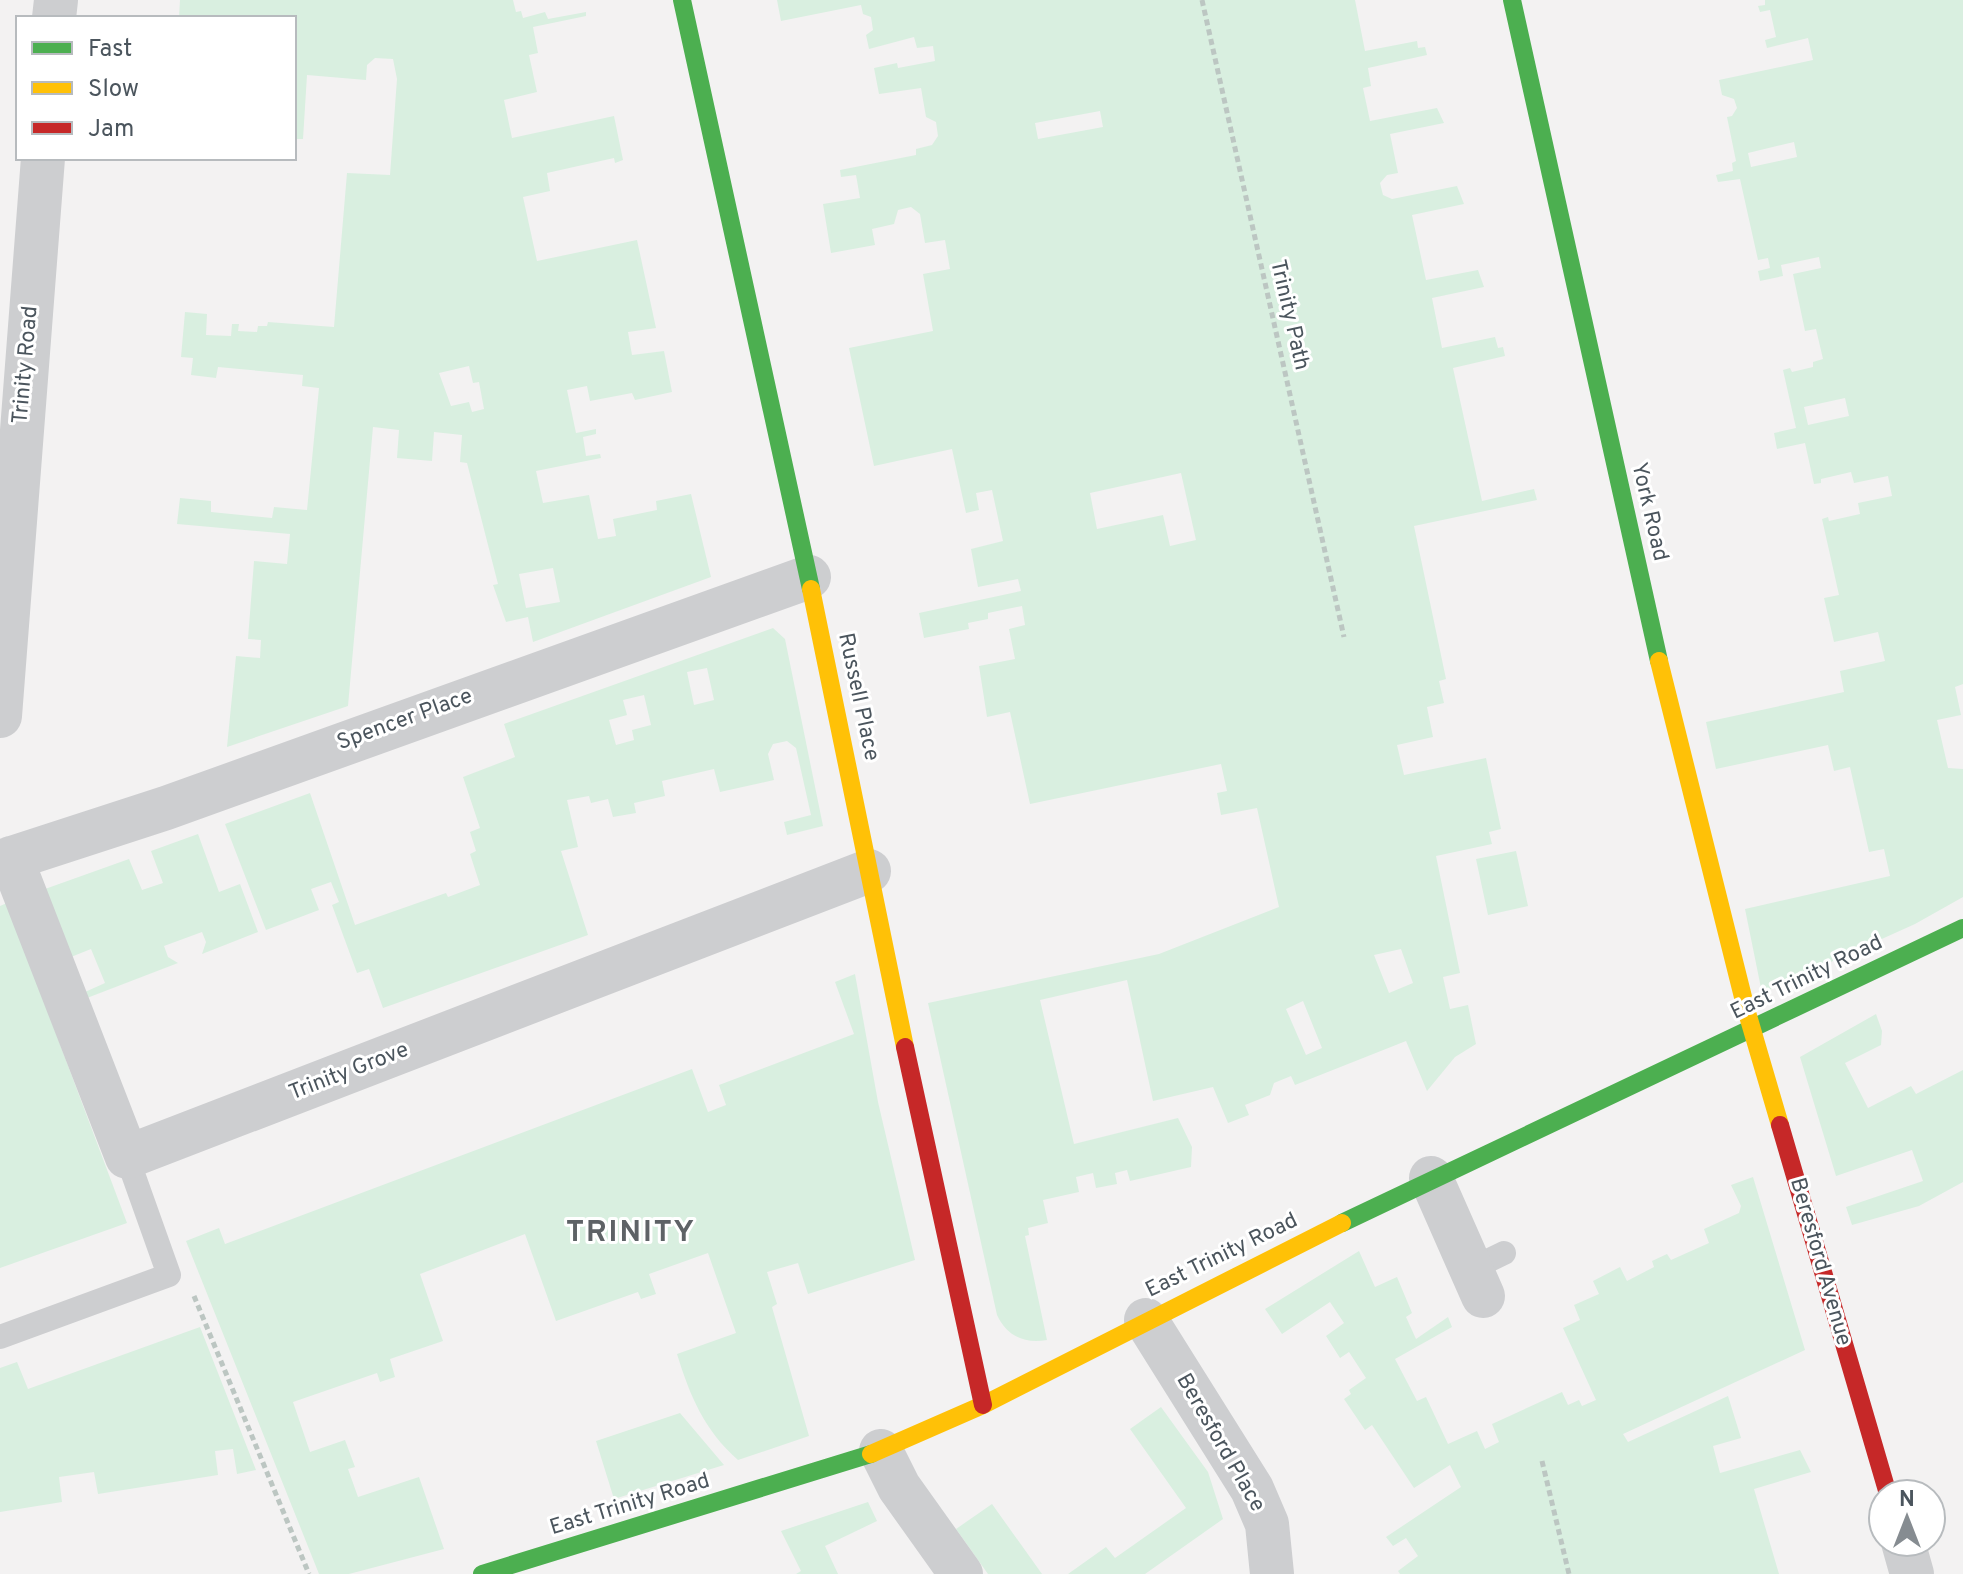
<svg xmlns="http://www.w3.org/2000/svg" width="1963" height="1574" font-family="Overpass,sans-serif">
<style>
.green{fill:#d9efe0;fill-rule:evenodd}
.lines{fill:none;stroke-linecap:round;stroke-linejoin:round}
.path{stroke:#bcc6c2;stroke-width:5;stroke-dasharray:6 4;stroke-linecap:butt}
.lane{stroke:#cdced0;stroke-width:24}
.street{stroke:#cdced0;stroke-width:44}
.fast{stroke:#4caf50;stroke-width:18}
.slow{stroke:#ffc107;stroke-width:18}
.jam{stroke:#c62828;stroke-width:18}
.labels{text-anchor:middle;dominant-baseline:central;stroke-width:6;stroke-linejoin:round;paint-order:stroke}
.street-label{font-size:22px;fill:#4b555d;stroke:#fff}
.district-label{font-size:30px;font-weight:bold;letter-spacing:2px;fill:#5e6266;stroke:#fff}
</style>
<rect width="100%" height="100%" fill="#f3f2f2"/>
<path class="green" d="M180 0H513L516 12 521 11 523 18 545 12 548 19 586 12V16L533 27 538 53 529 55 537 92 504 100 512 138 614 116 623 160 615 163 614 158 547 173 550 191 523 197 537 261 637 240 656 328 628 332 632 355 664 351 672 392 635 400 632 393 590 401 587 386 567 390 576 433 596 429V434L583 437 586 456 600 454 601 458 536 471 543 503 589 495 598 539 616 536 613 519 657 510 656 501 691 494 711 577 533 642 528 617 506 622 493 585 498 584 467 463 460 462 462 435 434 432 432 461 397 458 399 430 373 427 348 706 227 747 236 656 260 658 261 640 248 639 254 561 287 564 290 534 177 524 180 498 211 501V512L272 518 274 507 307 510 319 388 302 386 303 375 218 367 216 378 191 375 193 358 181 357 185 312 207 314 206 335 231 336 232 324H239L238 331 257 332 258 326H267L268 322 334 327 347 173 390 175 397 79 393 59 375 58 367 65 366 80 307 75 303 139H294V18H179ZM469 366 473 383 479 382 484 409 472 412 469 402 451 406 439 373ZM553 568 560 602 526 608 519 574Z
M777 0H1355L1365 51 1417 41 1418 48 1425 47 1427 55 1368 68 1371 86 1363 88 1370 121 1437 108 1444 123 1390 134 1398 173 1387 175 1380 183 1383 195 1392 199 1457 186 1464 204 1412 215 1426 280 1478 270 1484 287 1432 298 1442 348 1495 337 1498 348 1503 347 1505 356 1453 368 1482 501 1534 489 1537 500 1414 526 1446 679 1439 681 1444 703 1427 707 1433 737 1397 745 1404 775 1486 758 1501 829 1489 832 1492 844 1436 856 1460 973 1443 977 1450 1009 1468 1005 1476 1044 1455 1057 1427 1091 1406 1041 1295 1085 1291 1076 1274 1083 1270 1095 1245 1105 1249 1115 1228 1123 1213 1087 1153 1101 1127 980 1040 1000 1074 1144 1178 1118 1192 1147 1191 1167 1130 1181 1127 1170 1115 1173 1117 1184 1096 1188 1093 1173 1076 1177 1079 1192 1043 1200 1048 1223 1028 1228 1029 1235 1025 1236 1047 1340C1024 1344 1007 1336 997 1315L928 1003 1159 954 1279 907 1257 808 1221 815 1217 793 1227 791 1221 764 1030 804 1010 712 987 717 979 666 1015 659 1009 629 1025 625 1022 606 988 613V619L968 623 969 629 924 638 919 613 1021 591 1018 579 978 587 971 549 1003 541 992 490 976 493 979 510 966 513 952 449 874 466 849 348 933 331 923 274 950 269 945 240 925 243 920 214 911 207 898 210 894 224 872 229 875 245 831 253 823 204 860 198 856 175 841 177 840 170 916 155V149L932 145 938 136 936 122 926 117 921 88 879 94 874 68 897 63 898 68 935 61 933 46 917 48 914 37 869 49 866 35 873 30 871 17 863 14 861 5 781 21ZM1100 111 1103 127 1038 139 1035 123ZM1181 473 1196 540 1170 546 1163 515 1097 529 1090 493ZM1401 949 1413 983 1389 993 1374 955ZM1303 1001 1322 1048 1306 1055 1286 1009Z
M1765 0H1963V684L1955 687 1961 715 1937 720 1948 768 1963 769V897L1915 924 1762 993 1745 909 1890 876 1884 849 1869 852 1850 767 1834 771 1828 745 1716 769 1706 722 1844 692 1840 671 1885 661 1878 632 1834 642 1824 598 1839 595 1822 519 1828 517 1829 521 1860 514 1858 503 1892 496 1888 476 1854 483 1851 472 1821 479V483L1814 484 1805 443 1777 449 1774 433 1796 428 1783 370 1790 368 1792 372 1813 367V362L1823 359 1816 329 1805 331 1793 274 1821 268 1819 257 1781 265 1783 276 1760 281 1758 271 1770 268 1768 258 1758 260 1740 179 1718 182 1716 175 1733 171 1732 163 1736 161 1727 117 1732 116 1737 108 1734 99 1722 95 1719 80 1813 60 1808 38 1767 48 1765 40 1776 37 1770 10 1760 12 1758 6 1765 5ZM1794 142 1797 157 1751 167 1748 153ZM1845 398 1849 416 1808 425 1804 407Z
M773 628 785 639 823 826 787 835 784 822 811 815 796 748 787 741 773 744 768 754 774 780 720 792 714 769 662 781 665 796 634 803 636 813 613 817 608 799 591 803 589 796 567 800 578 847 561 851 588 935 383 1008 369 969 357 973 332 905 339 902 331 882 311 889 319 910 266 930 225 824 310 793 355 925 446 893 448 897 480 885 470 854 476 851 470 832 480 828 463 777 515 757 504 724ZM707 668 714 700 694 705 687 672ZM644 695 651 725 632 730 634 740 616 745 609 720 627 715 623 700Z
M198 834 219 892 240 884 258 932 202 954 206 942 202 932 164 946 168 957 178 963 87 998 85 992 105 983 91 949 71 957 45 889 129 859 142 890 163 883 151 851Z
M1516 851 1528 906 1488 915 1476 859Z
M7 903 127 1223 0 1268V906Z
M855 974 878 1102 915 1260 808 1294 798 1263 767 1272 777 1304 772 1307 809 1436 738 1460C704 1430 690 1396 677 1354L736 1333 708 1253 649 1274 656 1294 641 1299 638 1292 556 1321 525 1234 420 1274 443 1341 390 1359 395 1377 380 1382 377 1373 293 1402 310 1452 345 1440 355 1467 348 1469 358 1497 419 1477 444 1549 349 1574H319L186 1241 219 1228 225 1244 692 1069 708 1112 726 1105 719 1085 854 1034 835 982Z
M1876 1014 1882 1031 1881 1045 1845 1063 1868 1108 1911 1086 1916 1094 1963 1070V1182L1919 1206 1852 1225 1846 1207 1923 1181 1912 1150 1836 1176 1800 1057Z
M1753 1177 1805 1350 1623 1434 1628 1442 1728 1396 1741 1438 1713 1446 1720 1473 1800 1450 1811 1472 1754 1489 1779 1574H1400L1398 1571 1418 1556 1406 1538 1393 1546 1386 1537 1461 1487 1450 1465 1414 1488 1372 1425 1365 1430 1344 1399 1351 1394 1349 1390 1366 1378 1349 1352 1340 1358 1326 1336 1344 1323 1330 1302 1282 1334 1265 1309 1359 1251 1375 1287 1397 1277 1412 1313 1406 1317 1416 1339 1448 1317 1452 1327 1395 1359 1417 1401 1426 1397 1448 1444 1477 1431 1485 1449 1499 1442 1492 1424 1562 1392 1568 1405 1579 1400 1582 1406 1596 1400 1563 1328 1580 1320 1574 1305 1599 1294 1593 1281 1620 1267 1627 1281 1654 1267 1652 1261 1667 1254 1671 1260 1709 1243 1704 1229 1739 1213 1741 1206 1731 1185Z
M200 1327 256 1470 237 1474 233 1449 215 1451 218 1475 98 1494 94 1472 59 1477 62 1502 0 1512V1368L17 1362 28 1389Z
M1161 1407 1208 1472 1223 1519 1145 1574H1068L1106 1547 1115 1558 1186 1508 1130 1429Z
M680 1413 724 1465 614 1499 596 1441Z
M868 1502 877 1521 825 1546 838 1574H796L801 1571 781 1531Z
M992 1504 1042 1574H988L956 1529Z"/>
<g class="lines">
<path class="path" d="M1202 0 1344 637
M194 1296 309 1574
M1542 1461 1569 1574"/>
<path class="lane" d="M1471 1269 1504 1253
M0 1337 169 1275 127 1157"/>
<path class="street" d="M54 18 56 0
M0 716 43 158
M11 858 127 1157 869 871
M0 862 166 808 809 577
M1431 1178 1483 1296
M1146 1320 1252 1489 1267 1524 1272 1574
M881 1451 899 1487 961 1574
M1903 1542 1912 1574"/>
<path class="fast" d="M682 0 811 589
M1512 0 1659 661
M1342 1223 1963 928
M482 1574 871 1454"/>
<path class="slow" d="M811 589 905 1047
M1659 661 1746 1009 1780 1125
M871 1454 983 1405 1342 1223"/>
<path class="jam" d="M905 1047 983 1405
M1780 1125 1888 1494"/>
</g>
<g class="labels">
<g class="street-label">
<text transform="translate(1289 315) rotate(77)">Trinity Path</text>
<text transform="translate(26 365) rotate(-85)">Trinity Road</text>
<text transform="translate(1649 512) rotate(77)">York Road</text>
<text transform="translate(858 697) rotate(78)">Russell Place</text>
<text transform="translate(405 720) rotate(-20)">Spencer Place</text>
<text transform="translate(1807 978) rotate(-26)">East Trinity Road</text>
<text transform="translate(349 1072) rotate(-21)">Trinity Grove</text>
<text transform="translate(1222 1256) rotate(-26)">East Trinity Road</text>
<text transform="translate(1820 1262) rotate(74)">Beresford Avenue</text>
<text transform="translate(1220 1443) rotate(60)">Beresford Place</text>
<text transform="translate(630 1505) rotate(-17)">East Trinity Road</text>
</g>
<g class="district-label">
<text x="631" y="1233">TRINITY</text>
</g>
</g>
<rect x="16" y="16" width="280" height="144" fill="#ffffff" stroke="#b7bbbe" stroke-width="2"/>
<rect x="32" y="42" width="40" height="12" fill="#4caf50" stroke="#b7bbbe" stroke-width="2"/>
<text x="88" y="56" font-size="24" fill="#4b555d">Fast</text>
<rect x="32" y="82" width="40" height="12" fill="#ffc107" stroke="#b7bbbe" stroke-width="2"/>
<text x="88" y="96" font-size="24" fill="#4b555d">Slow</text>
<rect x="32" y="122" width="40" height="12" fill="#c62828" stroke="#b7bbbe" stroke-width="2"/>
<text x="88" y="136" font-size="24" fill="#4b555d">Jam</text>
<g transform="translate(1907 1518)"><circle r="38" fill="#ffffff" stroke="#b7bbbe" stroke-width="2"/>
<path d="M0-6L14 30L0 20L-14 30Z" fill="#868c91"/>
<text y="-12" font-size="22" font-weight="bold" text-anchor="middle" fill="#4b555d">N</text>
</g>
</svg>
